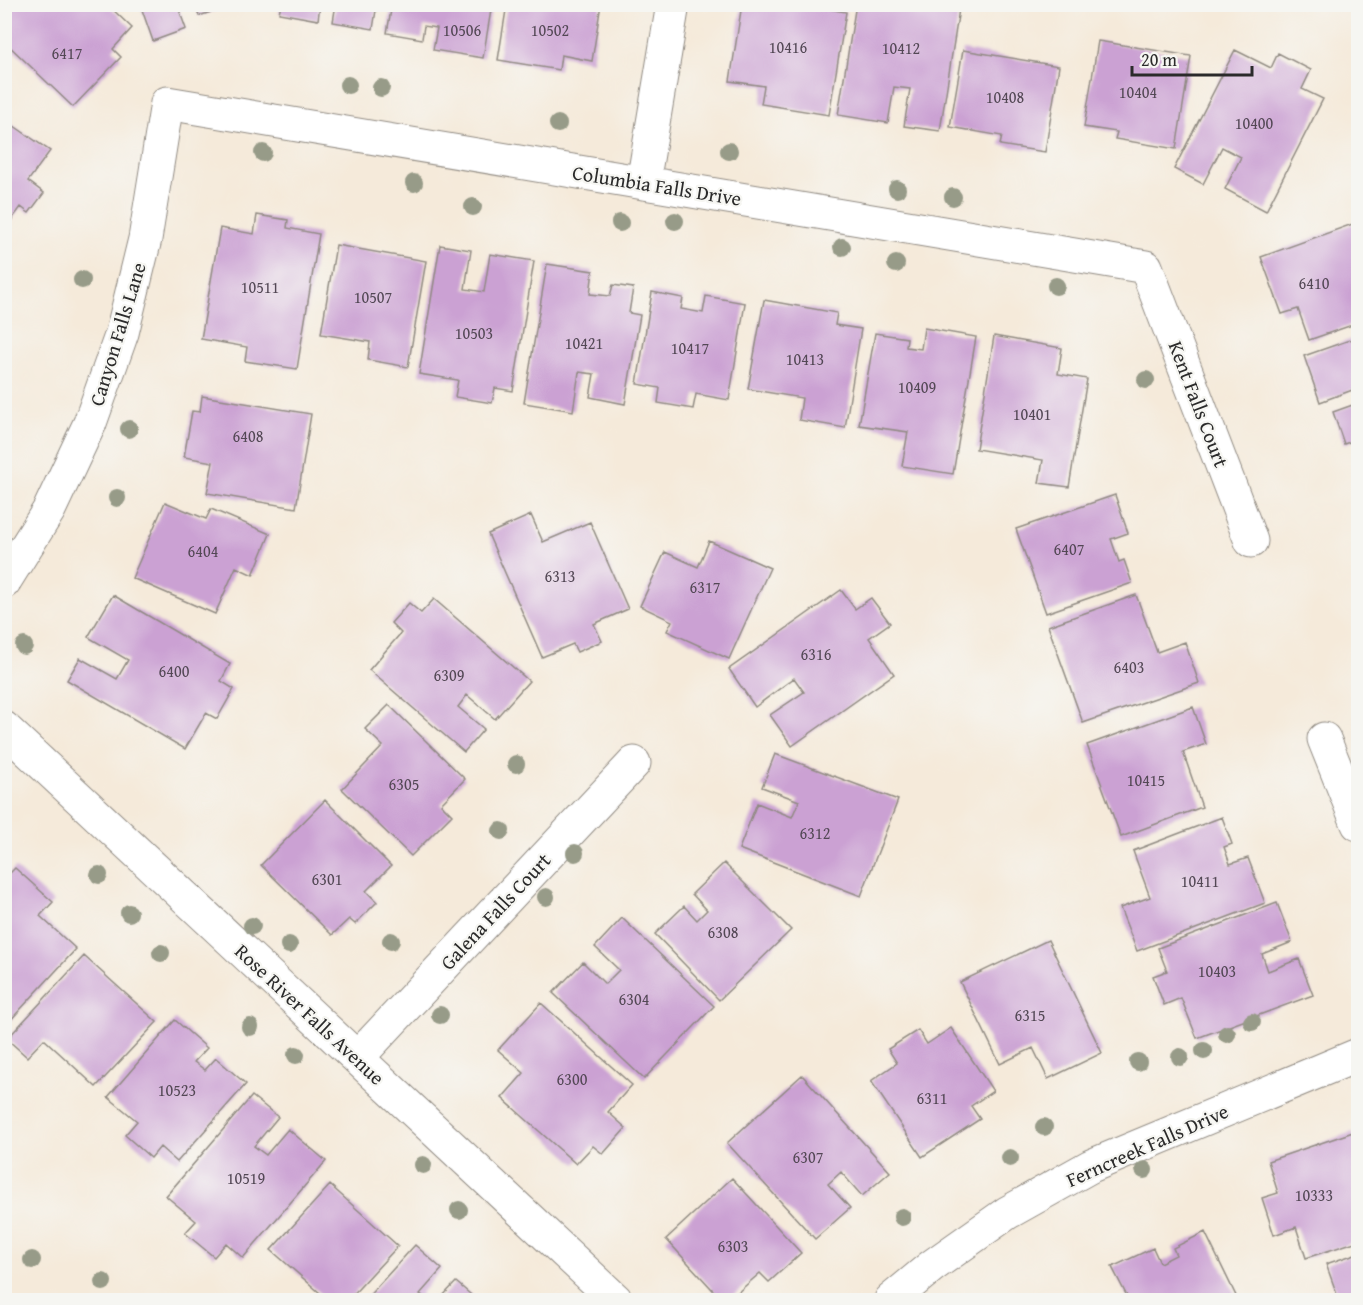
<svg xmlns="http://www.w3.org/2000/svg" width="1363" height="1305" font-family="'Gentium Book Plus',serif">
<style>
.building{fill:#cba1d3}
.lines{fill:none;stroke-linecap:round;stroke-linejoin:round}
.minor-casing{stroke:#908a82;stroke-width:35}
.minor{stroke:#fff;stroke-width:33}
.tree{fill:#979b88}
.labels{text-anchor:middle;dominant-baseline:central;stroke-width:4.5;stroke-linejoin:round;paint-order:stroke}
.number-label{font-size:16px;fill:#534855}
.street-label{font-size:20px;fill:#2b2b2b;stroke:#f6f6f2}
</style>
<rect width="100%" height="100%" fill="#f6f6f2"/>
<filter id="ink" filterUnits="userSpaceOnUse"><feTurbulence type="fractalNoise" baseFrequency=".0167" numOctaves="2"/><feDisplacementMap in="SourceGraphic" scale="12" xChannelSelector="R" yChannelSelector="G"/><feConvolveMatrix kernelMatrix="1 2 1 2 8 2 1 2 1" color-interpolation-filters="sRGB"/></filter>
<filter id="wash" filterUnits="userSpaceOnUse"><feTurbulence type="fractalNoise" baseFrequency=".008" numOctaves="4" result="noise"/><feDisplacementMap in="SourceGraphic" scale="24" xChannelSelector="R" yChannelSelector="G"/><feGaussianBlur stdDeviation="1.35" result="paint"/><feColorMatrix in="noise" values="0 0 0 0 0 0 0 0 0 0 0 0 0 0 0 0 0 1.4 0 .05"/><feComposite in="paint" operator="in"/></filter>
<g filter="url(#wash)">
<rect width="100%" height="100%" fill="#f5eada"/>
<g id="blocks">
<path class="building" d="M4 4H107L132 28 113 49 121 57 73 107 4 41Z
M140 4H177L186 29 153 41Z
M195 4H232V5L199 16Z
M281 4H320L318 20 279 13Z
M336 4H377L373 29 333 22Z
M392 4H492L483 58 433 50 437 28 424 26 422 39 387 33Z
M507 4H601L592 61 561 55 559 70 498 60Z
M742 4H799L846 12 829 115 761 104 764 86 730 81Z
M856 4H934L959 9 940 131 904 126 910 89 894 87 888 123 838 115Z
M1098 41 1191 56 1176 149 1115 139 1117 132 1084 127Z
M963 50 1059 66 1045 152 1000 145 1002 136 950 127Z
M1235 50 1271 68 1278 53 1311 70 1302 89 1323 99 1266 211 1225 189 1241 157 1222 147 1203 184 1174 169Z
M4 119 50 151 28 181 44 193 29 213 21 207 4 230Z
M257 215 288 220 287 228 319 234 297 369 245 361 247 347 201 339 220 228 254 234Z
M1358 222V323L1309 340 1298 309 1282 314 1261 257Z
M336 245 426 261 408 367 368 360 370 342 321 334Z
M440 245 471 250 465 289 484 292 490 254 534 261 513 391 495 388 492 403 455 397 458 380 419 374Z
M547 264 593 271 590 294 610 296 613 285 633 288 629 313 640 315 625 404 590 397 594 374 579 372 573 411 524 403Z
M652 292 683 298 681 309 703 313 706 296 745 303 729 400 696 394 693 409 658 403 660 388 637 384Z
M764 300 837 313 835 325 861 329 845 428 799 420 802 398 748 389Z
M924 328 976 337 953 474 902 466 908 432 859 425 875 333 907 338 906 347 921 349Z
M994 336 1062 348 1058 374 1087 379 1069 487 1039 483 1043 460 976 449Z
M1358 337V388L1320 402 1304 356Z
M202 396 311 414 296 508 207 493 213 462 184 457 192 411 200 412Z
M1358 403V439L1344 444 1333 412Z
M1115 495 1128 533 1111 539 1119 562 1124 560 1132 583 1046 613 1016 529Z
M165 502 206 519 211 509 270 534 253 575 236 567 215 614 132 578Z
M531 515 543 542 590 522 628 609 594 624 602 641 577 652 573 644 542 657 488 534Z
M709 541 770 568 729 659 667 631 672 621 640 606 665 552 698 567Z
M841 590 855 609 871 598 890 623 869 638 894 674 792 746 770 715 804 692 794 678 755 707 729 669Z
M113 595 230 664 221 681 234 689 217 719 206 713 185 749 67 680 80 658 117 679 128 660 88 637Z
M1136 595 1157 652 1185 642 1199 683 1083 723 1048 626Z
M434 599 529 681 495 719 467 695 458 707 484 729 464 752 369 670 401 633 391 623 409 603 421 613Z
M389 705 465 779 441 804 452 815 411 856 342 789 383 746 365 729Z
M1193 707 1206 744 1183 752 1202 807 1121 837 1087 745Z
M775 754 898 800 861 896 739 849 757 803 792 817 799 801 762 787Z
M325 800 391 866 366 891 377 902 355 924 349 919 332 935 261 865Z
M1222 817 1232 844 1224 847 1230 864 1248 858 1265 903 1137 951 1120 908 1150 897 1133 851Z
M724 863 791 930 719 1000 655 934 684 906 697 920 707 910 692 894Z
M15 868 53 902 40 916 76 949 6 1025 4 879Z
M1277 903 1292 942 1262 954 1268 971 1299 959 1313 995 1197 1038 1181 998 1164 1005 1153 976 1167 971 1158 948Z
M622 918 714 1006 644 1079 553 993 583 962 605 984 619 970 595 947Z
M1048 940 1102 1053 1048 1079 1033 1048 1000 1064 960 982Z
M84 956 157 1022 96 1087 44 1039 27 1057 7 1039Z
M541 1003 632 1085 608 1112 626 1128 603 1154 593 1146 576 1164 502 1098 524 1073 498 1050Z
M175 1020 207 1048 194 1062 205 1070 216 1058 246 1084 177 1162 160 1147 151 1158 125 1135 137 1121 108 1097Z
M951 1028 993 1091 971 1106 980 1119 922 1157 871 1081 897 1063 888 1049 918 1030 927 1044Z
M802 1075 890 1172 862 1196 841 1172 828 1184 850 1208 815 1239 727 1143Z
M252 1096 278 1117 254 1146 266 1155 288 1129 326 1161 243 1258 226 1243 214 1257 185 1233 196 1221 166 1196Z
M1353 1132 1358 1148V1241L1306 1258 1296 1227 1274 1235 1262 1198 1278 1193 1268 1161Z
M732 1178 801 1253 769 1282 760 1273 729 1300H722L666 1239Z
M330 1185 398 1246 348 1300H328L271 1250Z
M1205 1232 1238 1300H1129L1112 1267 1153 1248 1160 1263 1176 1255 1173 1248Z
M415 1245 442 1269 420 1294 429 1300H365Z
M1358 1253V1300H1339L1326 1264Z
M456 1282 477 1300H439Z"/>
</g>
</g>
<g filter="url(#ink)">
<use href="#blocks" fill-opacity="0" stroke="#908a82" stroke-width="1.5"/>
<g class="lines">
<defs>
<path id="minor" d="M643 183 673 4
M4 582 49 510 90 423 122 333 145 239 167 103 1146 267 1251 541
M4 728 616 1300
M1324 739 1358 824
M357 1058 634 763
M891 1300 932 1266 1007 1213 1091 1166 1358 1055"/>
</defs>
<use href="#minor" class="minor-casing"/>
<use href="#minor" class="minor"/>
</g>
<g class="tree">
<circle cx="348" cy="85" r="9"/>
<circle cx="381" cy="88" r="9"/>
<circle cx="558" cy="124" r="9"/>
<circle cx="729" cy="151" r="9"/>
<circle cx="263" cy="153" r="9"/>
<circle cx="414" cy="183" r="9"/>
<circle cx="897" cy="189" r="9"/>
<circle cx="953" cy="197" r="9"/>
<circle cx="473" cy="207" r="9"/>
<circle cx="675" cy="221" r="9"/>
<circle cx="620" cy="223" r="9"/>
<circle cx="842" cy="247" r="9"/>
<circle cx="896" cy="264" r="9"/>
<circle cx="82" cy="280" r="9"/>
<circle cx="1056" cy="286" r="9"/>
<circle cx="1146" cy="380" r="9"/>
<circle cx="129" cy="429" r="9"/>
<circle cx="117" cy="498" r="9"/>
<circle cx="24" cy="646" r="9"/>
<circle cx="516" cy="764" r="9"/>
<circle cx="501" cy="831" r="9"/>
<circle cx="575" cy="853" r="9"/>
<circle cx="99" cy="875" r="9"/>
<circle cx="546" cy="897" r="9"/>
<circle cx="129" cy="913" r="9"/>
<circle cx="252" cy="926" r="9"/>
<circle cx="391" cy="941" r="9"/>
<circle cx="289" cy="945" r="9"/>
<circle cx="161" cy="953" r="9"/>
<circle cx="440" cy="1015" r="9"/>
<circle cx="1252" cy="1022" r="9"/>
<circle cx="250" cy="1027" r="9"/>
<circle cx="1227" cy="1034" r="9"/>
<circle cx="1204" cy="1051" r="9"/>
<circle cx="296" cy="1055" r="9"/>
<circle cx="1180" cy="1057" r="9"/>
<circle cx="1138" cy="1062" r="9"/>
<circle cx="1044" cy="1127" r="9"/>
<circle cx="1010" cy="1158" r="9"/>
<circle cx="423" cy="1165" r="9"/>
<circle cx="1144" cy="1170" r="9"/>
<circle cx="459" cy="1210" r="9"/>
<circle cx="902" cy="1217" r="9"/>
<circle cx="32" cy="1260" r="9"/>
<circle cx="103" cy="1282" r="9"/>
</g>
</g>
<g class="labels">
<g class="number-label">
<text x="462" y="30">10506</text>
<text x="550" y="30">10502</text>
<text x="788" y="47">10416</text>
<text x="901" y="48">10412</text>
<text x="67" y="53">6417</text>
<text x="1138" y="92">10404</text>
<text x="1005" y="97">10408</text>
<text x="1254" y="123">10400</text>
<text x="1314" y="283">6410</text>
<text x="260" y="287">10511</text>
<text x="373" y="297">10507</text>
<text x="474" y="333">10503</text>
<text x="584" y="343">10421</text>
<text x="690" y="348">10417</text>
<text x="805" y="359">10413</text>
<text x="917" y="387">10409</text>
<text x="1032" y="414">10401</text>
<text x="248" y="436">6408</text>
<text x="1069" y="549">6407</text>
<text x="203" y="551">6404</text>
<text x="560" y="576">6313</text>
<text x="705" y="587">6317</text>
<text x="816" y="654">6316</text>
<text x="1129" y="667">6403</text>
<text x="174" y="671">6400</text>
<text x="449" y="675">6309</text>
<text x="1146" y="780">10415</text>
<text x="404" y="784">6305</text>
<text x="815" y="833">6312</text>
<text x="327" y="879">6301</text>
<text x="1200" y="881">10411</text>
<text x="723" y="932">6308</text>
<text x="1217" y="971">10403</text>
<text x="634" y="999">6304</text>
<text x="1030" y="1015">6315</text>
<text x="572" y="1079">6300</text>
<text x="177" y="1090">10523</text>
<text x="932" y="1098">6311</text>
<text x="808" y="1157">6307</text>
<text x="246" y="1178">10519</text>
<text x="1314" y="1195">10333</text>
<text x="733" y="1246">6303</text>
</g>
<g class="street-label">
<text transform="translate(657 185) rotate(9)">Columbia Falls Drive</text>
<text transform="translate(117 334) rotate(-73)">Canyon Falls Lane</text>
<text transform="translate(1199 404) rotate(69)">Kent Falls Court</text>
<text transform="translate(495 911) rotate(-47)">Galena Falls Court</text>
<text transform="translate(310 1014) rotate(43)">Rose River Falls Avenue</text>
<text transform="translate(1147 1145) rotate(-24)">Ferncreek Falls Drive</text>
</g>
</g>
<rect width="1363" height="1305" fill="none" stroke="#f6f6f2" stroke-width="24"/>
<path d="M1132 66v9h120v-9" fill="none" stroke="#2b2b2b" stroke-width="3"/>
<text x="1141" y="66" font-size="18" fill="#2b2b2b" stroke="#f6f6f2" stroke-width="4.5" paint-order="stroke">20 m</text>
</svg>
